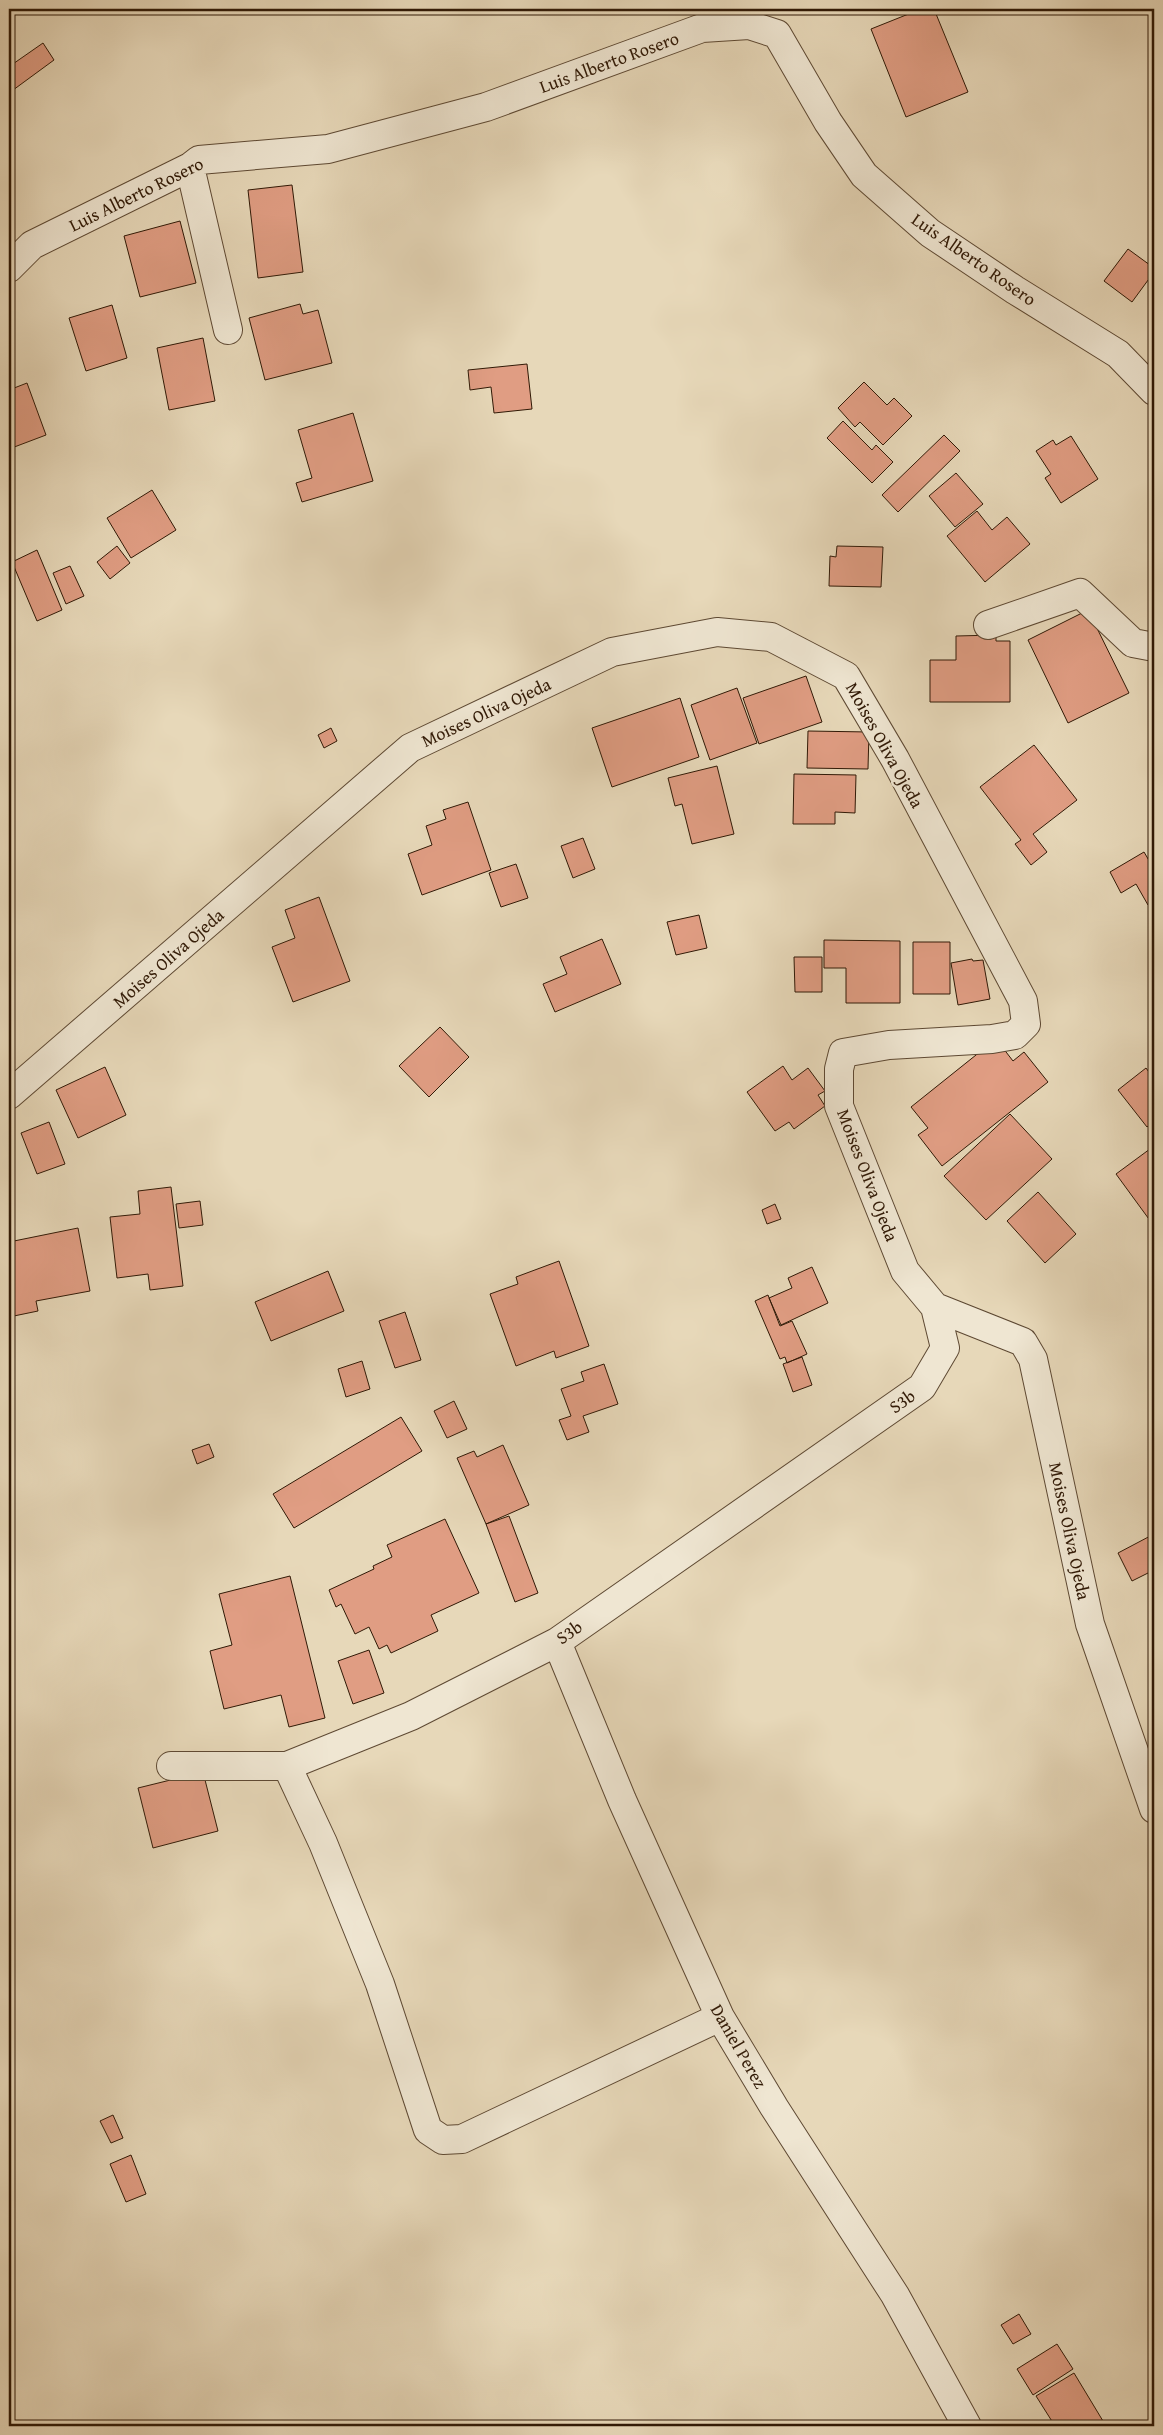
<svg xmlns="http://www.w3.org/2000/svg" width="1163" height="2435" font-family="'Gentium Book Plus',serif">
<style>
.building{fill:#e09d83;stroke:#301906}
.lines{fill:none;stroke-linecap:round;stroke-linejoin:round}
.minor-casing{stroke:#5e4933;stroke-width:30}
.minor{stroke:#efe6d2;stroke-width:28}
.labels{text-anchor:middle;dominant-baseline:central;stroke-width:5;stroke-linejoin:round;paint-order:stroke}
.street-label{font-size:18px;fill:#301906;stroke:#efe6d2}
</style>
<rect width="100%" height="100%" fill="#e7d8b9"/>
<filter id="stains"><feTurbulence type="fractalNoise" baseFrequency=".004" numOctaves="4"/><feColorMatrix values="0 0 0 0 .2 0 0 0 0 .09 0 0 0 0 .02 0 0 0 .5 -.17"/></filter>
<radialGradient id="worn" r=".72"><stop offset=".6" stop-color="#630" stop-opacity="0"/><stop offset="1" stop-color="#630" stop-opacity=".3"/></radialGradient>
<path class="building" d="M921 9H934L968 92 906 117 871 29Z
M43 43 54 60 9 93V64L10 66Z
M292 185 303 272 258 278 248 190Z
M180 221 196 283 140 297 124 236Z
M1128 249 1154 268V272L1132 302 1104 281Z
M300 304 303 314 318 310 332 363 265 380 249 318Z
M112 305 127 358 86 371 69 318Z
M203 338 215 401 169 410 157 348Z
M527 364 532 409 494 413 491 387 470 390 468 370Z
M864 382 887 405 894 398 912 416 883 445 860 422 855 427 838 408Z
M27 383 46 435 9 449V390Z
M353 413 373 481 302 502 296 483 312 478 298 430Z
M843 421 872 450 876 445 893 462 872 483 827 438Z
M944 435 960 451 898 512 882 495Z
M1071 436 1098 479 1061 503 1045 478 1051 474 1036 451 1053 440 1056 445Z
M956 473 983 504 955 527 929 496Z
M152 490 176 530 131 558 107 518Z
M977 511 992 530 1007 517 1030 544 985 582 947 536Z
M117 546 130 563 110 579 97 562Z
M837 546 883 547 881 587 829 586 830 556 836 557Z
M37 550 62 610 37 621 12 562Z
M70 566 84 596 66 604 53 573Z
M1088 610 1129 693 1068 723 1028 640Z
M996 635V641H1010V702H930V660H956V636Z
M806 676 822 722 759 744 743 698Z
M737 688 757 743 710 760 691 705Z
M680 698 699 757 612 787 592 728Z
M331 728 337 741 324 748 318 735Z
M808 731 869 732 868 769 807 768Z
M1034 745 1077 800 1033 834 1047 852 1031 865 1015 844 1021 840 980 787Z
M717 766 734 834 692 844 682 804 675 806 668 778Z
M794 774 856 775 855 813 835 812V824H793Z
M468 802 491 870 422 895 408 854 432 845 426 826 446 819 443 810Z
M583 838 595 869 573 878 561 846Z
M1144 852 1154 869V902L1148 905 1136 884 1121 893 1110 872Z
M516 864 528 898 501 907 489 873Z
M319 897 350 981 293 1002 272 947 295 938 285 910Z
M699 915 707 948 676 955 667 922Z
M602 939 621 984 555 1012 543 984 567 974 560 957Z
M824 940 900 941V1003H846V968H824Z
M913 942H950V994H913Z
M794 957H822V992H795Z
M972 959 973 961 983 960 990 999 958 1005 951 963Z
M440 1027 469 1057 429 1097 399 1066Z
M996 1039 1013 1061 1024 1052 1048 1082 942 1166 918 1135 928 1128 911 1107Z
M783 1066 792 1080 808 1068 825 1091 818 1095 825 1106 794 1129 789 1122 775 1131 747 1092Z
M105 1067 126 1115 78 1138 56 1090Z
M1146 1068 1154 1079V1121L1147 1127 1118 1090Z
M1010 1114 1052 1159 986 1220 944 1176Z
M49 1122 65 1164 37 1174 21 1133Z
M1154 1146V1226L1116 1174Z
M171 1187 183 1286 150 1290 148 1274 117 1278 110 1217 140 1214 138 1191Z
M1038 1192 1076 1234 1045 1263 1007 1221Z
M200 1201 203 1225 179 1228 176 1204Z
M775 1204 781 1219 767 1224 762 1210Z
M78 1228 90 1291 36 1301 38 1311 9 1317V1242Z
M559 1261 589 1346 556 1358 554 1351 516 1366 490 1294 518 1284 516 1277Z
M812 1267 828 1303 781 1325 769 1298 792 1288 788 1278Z
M328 1271 344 1311 271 1341 255 1302Z
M768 1295 780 1326 792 1321 807 1354 787 1363 785 1357 780 1359 755 1301Z
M405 1312 421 1360 395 1368 379 1321Z
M802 1357 812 1385 793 1392 783 1364Z
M362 1361 370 1389 346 1397 338 1369Z
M604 1364 618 1404 583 1416 589 1432 567 1440 559 1420 571 1416 561 1389 584 1381 581 1372Z
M454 1401 467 1429 447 1438 434 1411Z
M401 1417 422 1451 294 1528 273 1494Z
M209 1444 214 1457 197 1464 192 1450Z
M503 1445 529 1505 486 1524 457 1458 474 1451 477 1457Z
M509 1516 538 1593 515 1602 486 1524Z
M445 1519 479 1593 431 1615 438 1631 391 1653 387 1645 379 1649 369 1627 355 1634 341 1604 336 1607 329 1590 374 1569 373 1566 392 1557 387 1545Z
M1154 1534V1570L1132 1581 1118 1553Z
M290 1576 325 1718 289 1727 281 1695 224 1709 210 1651 232 1645 219 1594Z
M369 1650 384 1693 353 1704 338 1661Z
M203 1772 218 1831 153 1848 138 1788Z
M113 2115 123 2138 111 2143 100 2121Z
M131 2155 146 2194 126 2202 110 2164Z
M1019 2314 1031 2334 1013 2344 1001 2325Z
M1057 2344 1073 2369 1033 2395 1017 2369Z
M1074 2373 1106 2426H1055L1036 2396Z"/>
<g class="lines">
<defs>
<path id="minor" d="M190 167 228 330
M9 268 32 245 190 167 199 160 328 149 486 107 702 28 749 25 777 34 828 122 864 175 930 233 1015 290 1118 354 1154 391
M988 625 1080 593 1133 643 1154 647
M9 1095 410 748 612 652 717 632 771 637 846 676 895 759 1023 1001 1026 1024 1015 1035 992 1039 889 1045 843 1053 839 1069V1106L905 1271 935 1307 945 1348 922 1387 557 1642 411 1716 287 1766H171
M935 1307 1023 1342 1033 1359 1090 1624 1154 1809
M557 1642 622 1800 720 2017 774 2107 895 2295 967 2426
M287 1766 323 1843 380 1984 428 2130 443 2140 462 2139 720 2017"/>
</defs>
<use href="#minor" class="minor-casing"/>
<use href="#minor" class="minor"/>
</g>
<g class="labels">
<g class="street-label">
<text transform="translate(609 62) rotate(-20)">Luis Alberto Rosero</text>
<text transform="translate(136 194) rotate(-26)">Luis Alberto Rosero</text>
<text transform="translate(974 259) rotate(35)">Luis Alberto Rosero</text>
<text transform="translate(486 712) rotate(-25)">Moises Oliva Ojeda</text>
<text transform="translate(885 745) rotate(61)">Moises Oliva Ojeda</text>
<text transform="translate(168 958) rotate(-41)">Moises Oliva Ojeda</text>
<text transform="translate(868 1175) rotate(69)">Moises Oliva Ojeda</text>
<text transform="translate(902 1401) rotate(-35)">S3b</text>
<text transform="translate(1070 1531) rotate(78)">Moises Oliva Ojeda</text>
<text transform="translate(569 1632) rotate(-34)">S3b</text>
<text transform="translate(739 2046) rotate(60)">Daniel Perez</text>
</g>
</g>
<rect width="1163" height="2435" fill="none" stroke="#e7d8b9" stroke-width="30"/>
<rect x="10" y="10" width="1143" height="2415" fill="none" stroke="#301906" stroke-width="2.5"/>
<rect x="15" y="15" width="1133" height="2405" fill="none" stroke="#301906"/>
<rect width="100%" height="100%" filter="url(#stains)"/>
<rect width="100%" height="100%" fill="url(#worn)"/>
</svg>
